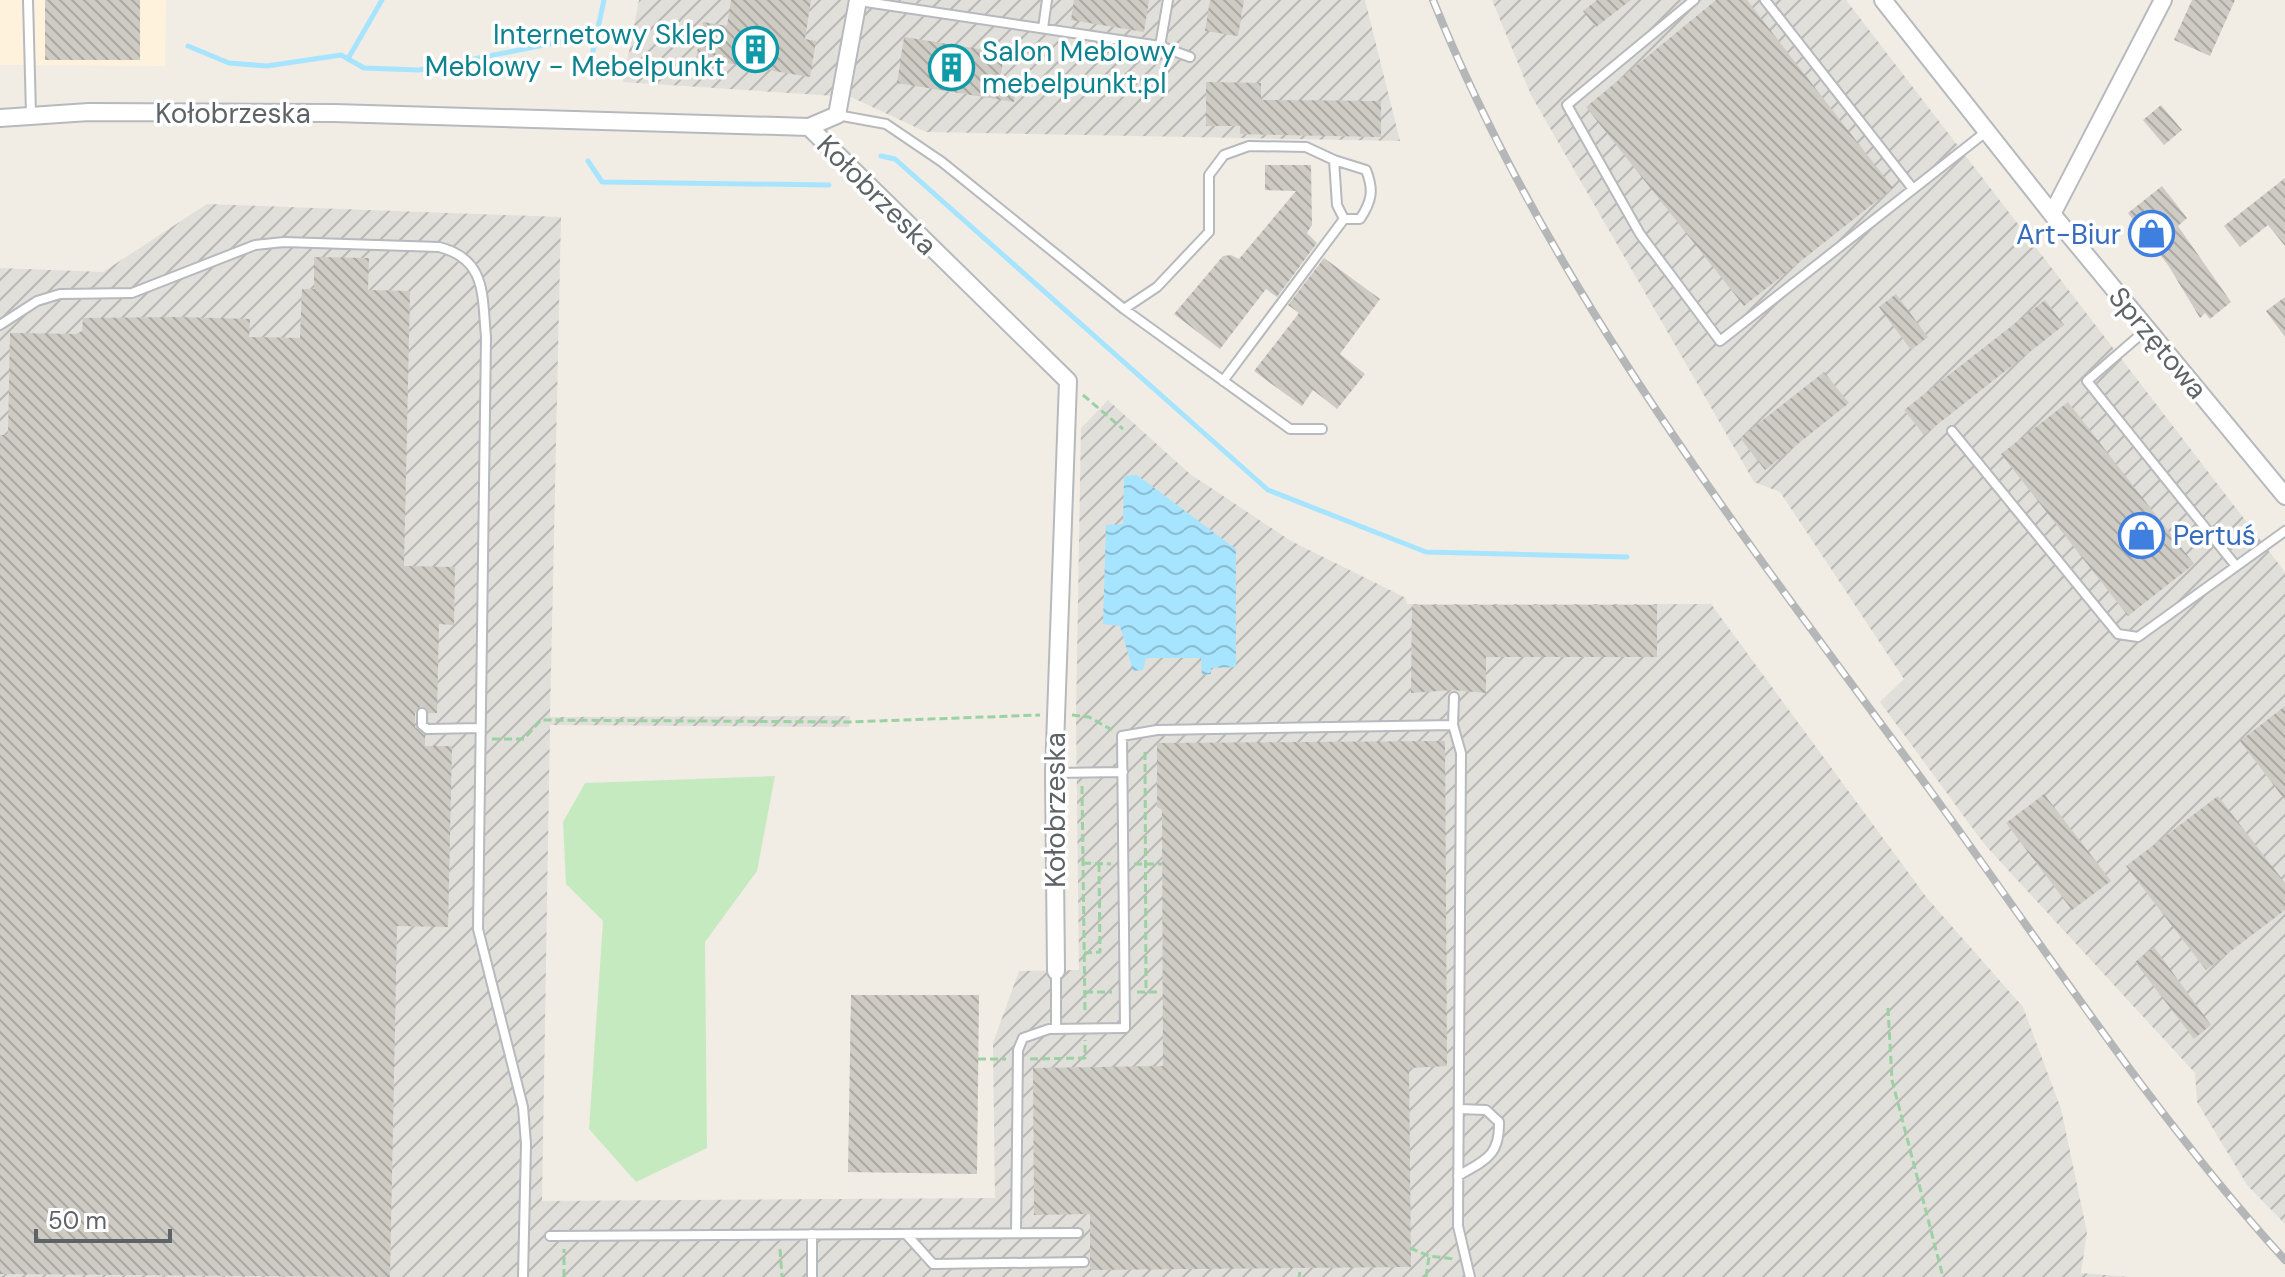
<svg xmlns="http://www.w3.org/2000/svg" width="2285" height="1277" font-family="'DM Sans',sans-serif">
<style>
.commercial{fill:#fff2dc}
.industrial{fill:url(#industrial-furrows)}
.grass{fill:#c6eac0}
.water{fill:url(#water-waves)}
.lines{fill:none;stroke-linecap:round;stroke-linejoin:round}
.stream{stroke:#a7e4ff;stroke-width:5}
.building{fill:url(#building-back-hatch)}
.service-casing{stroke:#b6b9bd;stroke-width:12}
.minor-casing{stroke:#b6b9bd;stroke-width:20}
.path{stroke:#9bd1a3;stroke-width:3;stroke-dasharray:8 4;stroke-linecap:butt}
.service{stroke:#fff;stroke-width:8}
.minor{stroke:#fff;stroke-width:16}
.rail-casing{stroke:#b5b6b7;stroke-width:8}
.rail{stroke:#fff;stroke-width:5;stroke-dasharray:15;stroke-linecap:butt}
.labels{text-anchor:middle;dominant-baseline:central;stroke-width:7;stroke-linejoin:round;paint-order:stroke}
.culture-label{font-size:28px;fill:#0d838f;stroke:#fff;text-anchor:end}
.street-label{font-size:28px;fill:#5d6367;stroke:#fff}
.shop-label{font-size:28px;fill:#366cbe;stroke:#fff;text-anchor:end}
</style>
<defs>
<pattern id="industrial-furrows" width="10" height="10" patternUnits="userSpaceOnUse" patternTransform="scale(2)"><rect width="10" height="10" fill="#e1dfda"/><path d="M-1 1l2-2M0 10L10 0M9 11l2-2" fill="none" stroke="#bab8b5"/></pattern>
<pattern id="water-waves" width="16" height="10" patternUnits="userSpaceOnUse" patternTransform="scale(2)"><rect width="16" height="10" fill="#a7e4ff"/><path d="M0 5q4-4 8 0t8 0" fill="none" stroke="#8bbcd2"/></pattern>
<pattern id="building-back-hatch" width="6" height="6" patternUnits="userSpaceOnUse" patternTransform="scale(2)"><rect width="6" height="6" fill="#cecac4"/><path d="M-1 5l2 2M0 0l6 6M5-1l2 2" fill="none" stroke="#aaa8a3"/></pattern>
</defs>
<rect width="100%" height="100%" fill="#f1ede5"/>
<path class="commercial" d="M0 0H166L165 66 0 65Z"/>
<path class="industrial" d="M639 0H1365L1400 141 926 132 851 97 623 82Z
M1492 0H1846L2285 572V1224L2247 1185 2197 1102 2195 1073 1985 845 1880 702 1904 679 1780 492 1754 482 1531 95Z
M207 204 561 217 550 717 850 716 849 727 550 725 542 1201 995 1198 993 1043 1019 971 1079 970 1076 715 1081 428 1108 400 1190 474 1291 541 1406 598 1407 604H1711L1927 898 2023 1007 2061 1109 2087 1232 2081 1273 2130 1277H0V268L103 272Z"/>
<path class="grass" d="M775 776 757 871 705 942 707 1148 636 1182 589 1129 603 921 566 884 563 822 585 783Z"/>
<path class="water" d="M1137 475 1236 549V667L1211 668V674L1202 675 1201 658H1146L1143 670 1133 671 1120 626 1103 624 1106 525 1123 524 1124 476Z"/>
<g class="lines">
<path class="stream" d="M188 46 229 63 267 66 341 55 364 68 419 70 579 38
M349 57 382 0
M588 74 604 0
M881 156 895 159 1268 490 1426 552 1627 557
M588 161 602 182 829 185"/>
</g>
<path class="building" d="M45 0H140V60H45Z
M731 0H811L805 39 816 41 810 77 696 58 703 22 727 26Z
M1074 0H1149L1144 32 1071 20Z
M1210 0H1244L1238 36 1205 31Z
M1597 0H1631L1596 27 1583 11Z
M1716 0H1747L1893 188 1744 306 1586 107Z
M2192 0H2235L2210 56 2174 40Z
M904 37 1004 53 1000 82 1017 84 1014 102 897 83Z
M1206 82 1261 83V100L1381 101V137L1240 134V126H1206Z
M2161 105 2182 130 2164 145 2143 120Z
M1265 165H1311L1312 225 1307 233 1317 243 1277 297 1266 289 1220 349 1174 314 1223 256 1231 255 1239 259 1296 191 1265 190Z
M2285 178V246L2268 225 2240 247 2224 226Z
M2162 186 2187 218 2178 226 2231 302 2210 319 2205 313 2200 318 2168 265 2128 213Z
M314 257 369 258 368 290 410 291 404 566 455 567 454 625 439 624 437 713H429L421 706 415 713V727L425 736V746H452L448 927 397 926 390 1277 0 1274V435H8L10 333 76 334 82 331 83 318 177 317 250 319 249 337 300 338 302 289H314Z
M1324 258 1380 299 1340 354 1365 374 1337 409 1313 390 1302 406 1254 371 1299 313 1288 305Z
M1896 294 1928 337 1911 350 1879 307Z
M2285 297V337L2266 311Z
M2045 300 2064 325 1924 435 1904 410Z
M1824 372 1849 403 1765 470 1740 438Z
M2068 402 2194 564 2128 616 2001 454Z
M1412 605H1657V657H1486V693L1453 690 1411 693Z
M2285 706V800L2240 741Z
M1445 741 1447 1066 1409 1068 1411 1267 1090 1270V1214L1034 1215 1033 1068 1163 1066 1162 810 1157 807V743Z
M2044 794 2111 881 2072 910 2006 823Z
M2218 796 2285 883V910L2206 970 2126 866Z
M2154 947 2211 1025 2194 1039 2135 962Z
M851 995H979L977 1174 848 1172Z"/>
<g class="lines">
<defs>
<path id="service" d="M28 0 31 114
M1694 0 1567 105 1640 234 1720 341 1987 131
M1765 0 1913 189
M859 1 1160 46 1190 57
M1043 28 1047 0
M1160 46 1168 0
M837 115 886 124 942 162 1124 309 1290 429H1322
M1124 309 1157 287 1209 232V175L1224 155 1249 146 1306 147 1334 160 1337 205 1344 219H1360C1372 201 1374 190 1366 170L1334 160
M0 325 37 301 60 294 132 293 255 245 284 242 439 247C487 259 482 296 486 337L478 929 523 1107 526 1144 523 1277
M2147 329 2087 381 2236 566
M1223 381 1344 219
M1952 431 2118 634 2138 637 2285 531
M1454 697 1453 725 1461 753 1458 1226 1470 1277
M422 713V725L427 729 480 728
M1054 773 1123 772
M1056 1029V971
M1458 1176C1485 1160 1500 1156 1499 1122L1486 1110 1459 1109
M1016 1233 1018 1050 1023 1038 1049 1029 1125 1028 1122 736 1157 730 1453 725
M812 1234V1277
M906 1234 933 1264 1084 1262
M550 1236 1078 1233"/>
<path id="minor" d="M1883 0 2052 214 2285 496
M0 118 89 112 334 113 809 127 1068 381 1054 773 1056 971
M809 127 837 115 858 0
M2052 214 2163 0"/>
</defs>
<use href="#service" class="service-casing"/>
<use href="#minor" class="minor-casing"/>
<path class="path" d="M1083 395 1123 429
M1072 715 1089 717 1112 730
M492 739H524L541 720 849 722 1040 715
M1145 752 1146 993
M1082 786 1085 1014
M1083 863 1111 864
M1134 864H1162
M1084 953 1100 952 1099 863
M1085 992H1112
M1137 992H1161
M1888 1008 1892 1080 1943 1277
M978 1059H1006
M1030 1059 1085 1058V1040
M1410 1248 1429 1256 1454 1259
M780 1249 782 1277
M564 1277V1249
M1299 1277 1300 1272
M1426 1277 1429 1257"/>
<use href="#service" class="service"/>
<use href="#minor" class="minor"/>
<defs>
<path id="rail" d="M1433 0C1550 291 1745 538 1929 789 2044 947 2153 1115 2285 1260"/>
</defs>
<use href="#rail" class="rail-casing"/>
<use href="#rail" class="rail"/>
</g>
<defs>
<symbol id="building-ring" viewBox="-11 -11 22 22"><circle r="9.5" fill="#fff" stroke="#0f9aa8" stroke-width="1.5"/><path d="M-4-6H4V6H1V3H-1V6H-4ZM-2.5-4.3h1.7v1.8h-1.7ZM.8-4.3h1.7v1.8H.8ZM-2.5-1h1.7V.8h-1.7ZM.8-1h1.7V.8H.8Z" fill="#0f9aa8"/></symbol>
<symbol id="shop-ring" viewBox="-11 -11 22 22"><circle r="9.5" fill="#fff" stroke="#3f7fe0" stroke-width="1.5"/><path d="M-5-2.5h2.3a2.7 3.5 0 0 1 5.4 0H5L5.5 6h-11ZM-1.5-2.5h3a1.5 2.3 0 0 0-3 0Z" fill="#3f7fe0"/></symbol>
</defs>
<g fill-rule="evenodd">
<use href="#building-ring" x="730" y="24" width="51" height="51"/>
<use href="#building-ring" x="926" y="42" width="51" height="51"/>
<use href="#shop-ring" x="2126" y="208" width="51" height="51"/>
<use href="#shop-ring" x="2116" y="510" width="51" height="51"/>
</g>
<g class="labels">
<g class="culture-label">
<text x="725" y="34">Internetowy Sklep<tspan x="725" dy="32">Meblowy - Mebelpunkt</tspan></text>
<text x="982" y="51" text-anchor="start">Salon Meblowy<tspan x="982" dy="32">mebelpunkt.pl</tspan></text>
</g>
<g class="street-label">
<text x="233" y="113">Kołobrzeska</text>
<text transform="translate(877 195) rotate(45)">Kołobrzeska</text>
<text transform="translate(2158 343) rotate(50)">Sprzętowa</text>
<text transform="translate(1055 810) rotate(-90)">Kołobrzeska</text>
</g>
<g class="shop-label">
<text x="2121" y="234">Art-Biur</text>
<text x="2173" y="535" text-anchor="start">Pertuś</text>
</g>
</g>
<path d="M36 1229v12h134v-12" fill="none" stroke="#5d6367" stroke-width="4"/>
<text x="48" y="1229" font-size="24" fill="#5d6367" stroke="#ffffff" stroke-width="6" paint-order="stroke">50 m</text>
</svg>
